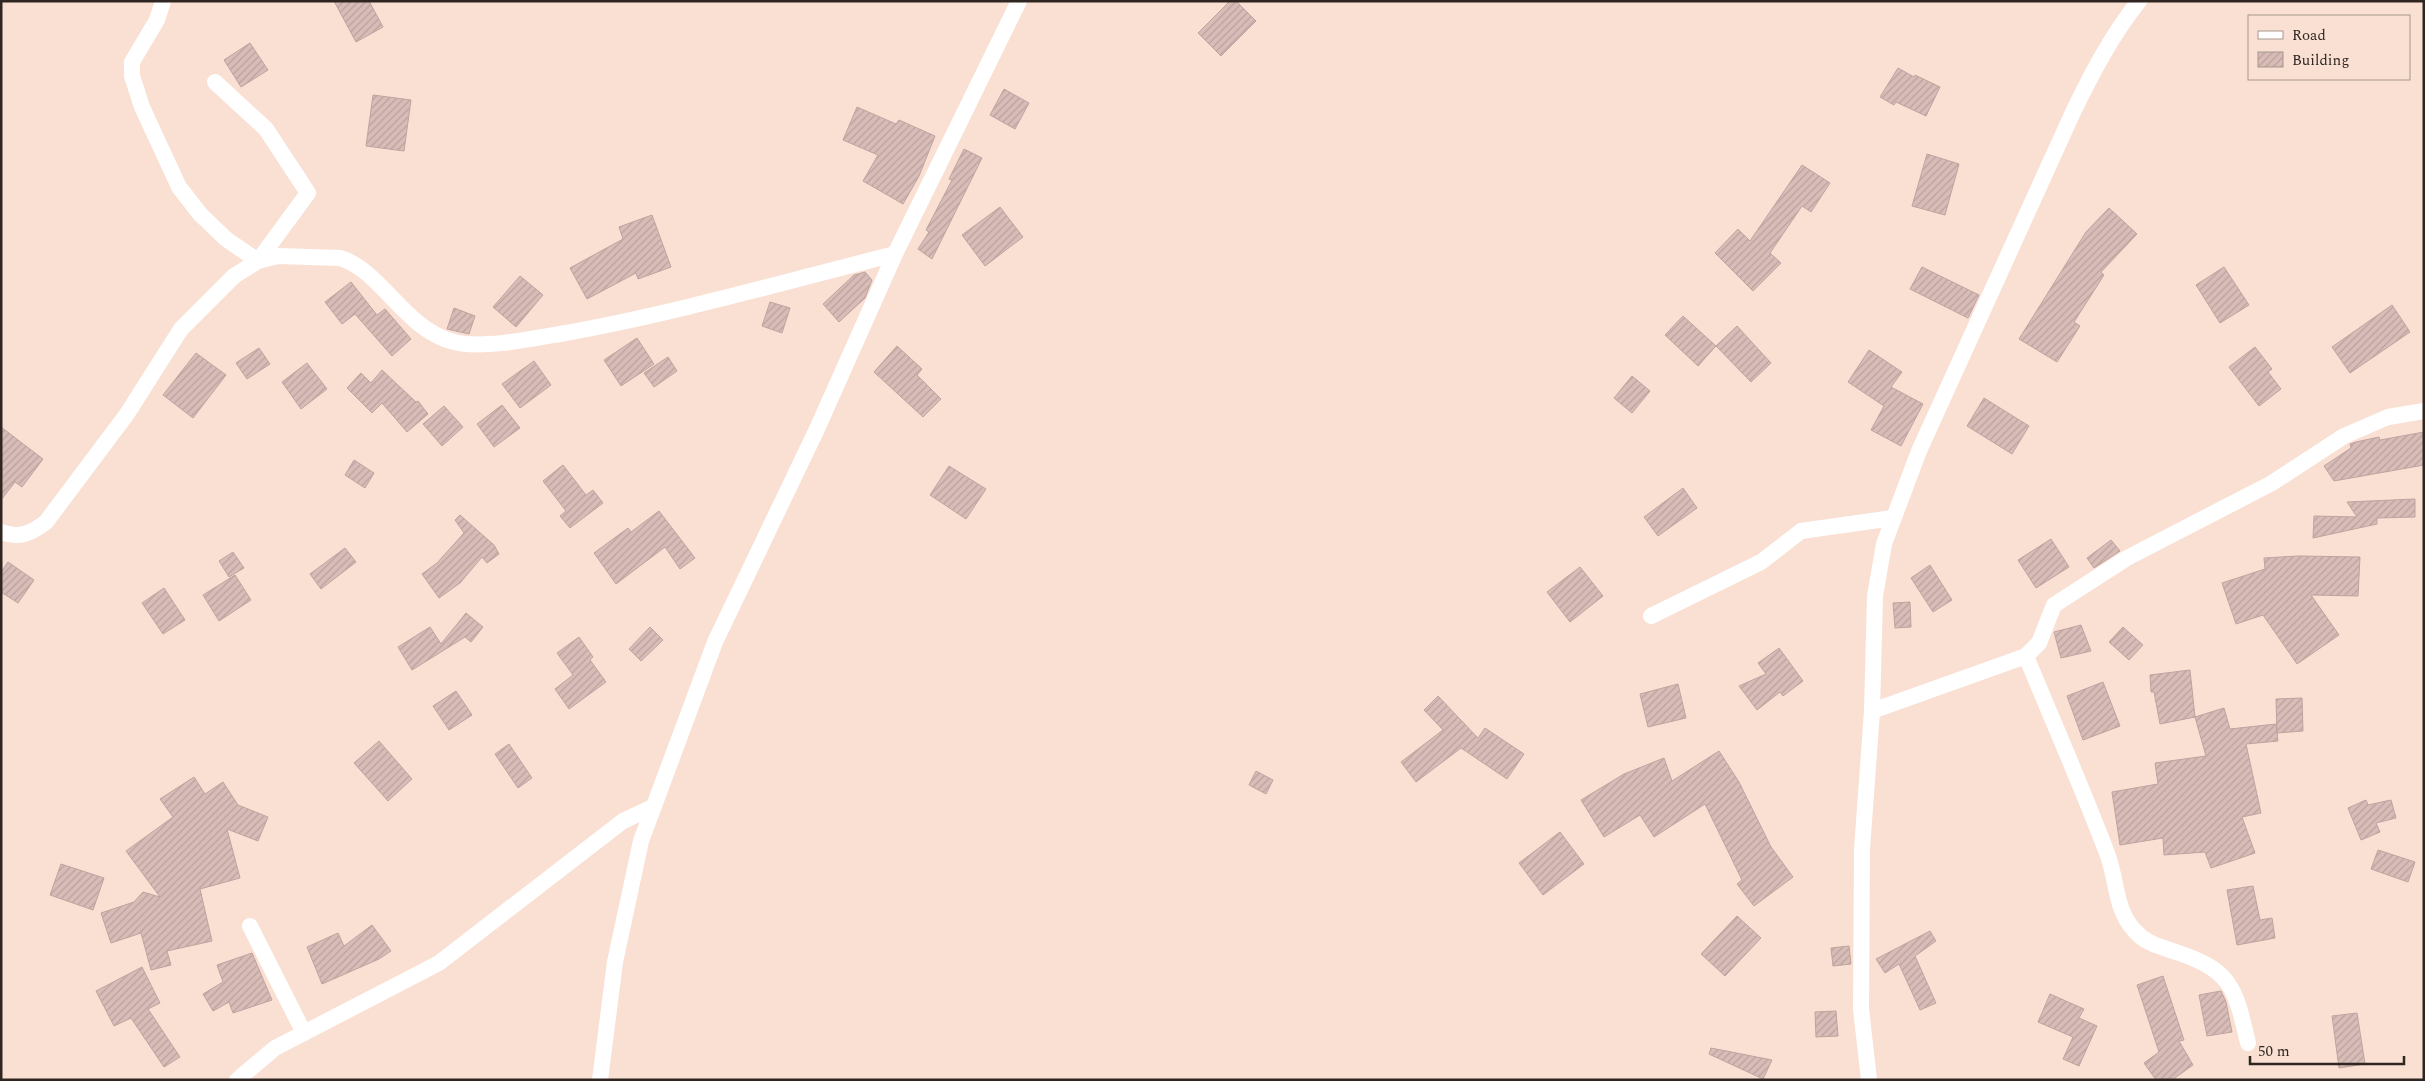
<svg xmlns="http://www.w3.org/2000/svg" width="2425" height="1081" font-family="Spectral,serif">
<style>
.building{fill:url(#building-hatch);stroke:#bfa39f}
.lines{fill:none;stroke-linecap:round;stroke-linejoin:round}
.minor{stroke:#fff;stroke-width:16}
</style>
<defs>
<pattern id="building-hatch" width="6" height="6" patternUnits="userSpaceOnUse" patternTransform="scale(1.25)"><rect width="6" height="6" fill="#d8bcb7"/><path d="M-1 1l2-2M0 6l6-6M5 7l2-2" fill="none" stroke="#baa19d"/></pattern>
</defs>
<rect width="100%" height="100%" fill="#f9e0d3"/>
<path class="building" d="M334 1H369L383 27 356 42Z
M1230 1H1236L1256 21 1221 56 1198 33Z
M250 43 268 70 241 87 224 60Z
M1898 68 1914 77 1915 75 1940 87 1926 116 1896 102 1894 105 1880 97Z
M1004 89 1029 103 1015 129 990 115Z
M373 95 411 100 404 151 366 146Z
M857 107 896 124 899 120 935 136 919 176 903 204 863 181 878 155 843 140Z
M964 149 982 158 932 259 918 249 929 232 926 230 952 180 949 179Z
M1927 154 1959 164 1945 215 1912 206Z
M1802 165 1830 183 1811 212 1802 206 1770 253 1781 263 1753 291 1715 253 1738 229 1750 241Z
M1000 207 1023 237 985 266 962 235Z
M2109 208 2137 234 2101 272 2104 275 2074 322 2080 326 2057 362 2019 339 2086 232Z
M652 215 671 267 638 279 636 273 587 299 570 268 623 239 619 227Z
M1922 267 1979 295 1968 318 1910 289Z
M2224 267 2249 305 2220 323 2196 285Z
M865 272 872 280 865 298 839 322 823 304 854 275Z
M520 276 543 295 516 327 493 307Z
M351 282 377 315 385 309 411 339 392 356 355 314 342 324 325 302Z
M770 302 790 308 782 333 762 326Z
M2392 305 2410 332 2350 373 2332 347Z
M454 308 475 316 469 334 447 329Z
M1683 316 1716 346 1698 366 1665 335Z
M1737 326 1771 363 1751 382 1716 346Z
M637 338 654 364 621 386 604 360Z
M897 346 922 369 917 375 941 399 923 417 874 372Z
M2255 347 2272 369 2268 372 2281 389 2259 406 2229 367Z
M259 348 270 364 247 379 236 363Z
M1869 350 1902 372 1891 387 1923 404 1901 446 1871 430 1884 406 1848 382Z
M196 353 226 375 193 418 163 395Z
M668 357 677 371 654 387 644 373Z
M534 361 551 385 520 408 502 384Z
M307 363 327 389 301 409 282 382Z
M382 370 416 402 418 401 428 414 407 432 382 403 372 413 347 388 361 373 371 383Z
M1632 376 1650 391 1632 413 1614 398Z
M1984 398 2029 426 2012 454 1967 426Z
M502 405 520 428 494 447 477 424Z
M444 406 463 427 442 446 423 424Z
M1 427 43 459 22 487 15 482 1 500Z
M2424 432V465L2334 481 2324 466 2351 448 2350 444 2356 442 2379 437 2380 440Z
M354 460 374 473 365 488 345 475Z
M563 465 586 495 593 490 603 503 570 528 560 516 566 511 543 481Z
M949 466 986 489 966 519 930 495Z
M1683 488 1697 508 1658 536 1644 517Z
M2415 499V517L2377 518V524L2313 538 2314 516 2357 517 2347 502Z
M659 511 695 558 680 569 665 547 616 584 594 553 628 528 631 532Z
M460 515 494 545 499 554 487 563 482 557 460 583 439 598 422 574 437 563 464 533 455 520Z
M2051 539 2069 567 2036 588 2018 560Z
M2111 540 2120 551 2094 568 2087 558Z
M345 548 356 562 321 589 310 574Z
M233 552 244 568 229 577 219 561Z
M2298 556 2360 557 2358 596 2311 595 2339 635 2297 664 2263 615 2236 624 2222 583 2265 569 2264 558Z
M8 562 34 580 18 603 1 592V572Z
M1930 565 1952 600 1933 612 1911 578Z
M1580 567 1603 596 1570 622 1547 592Z
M235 575 251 600 219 621 203 595Z
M164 588 185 620 163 634 142 603Z
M1910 602 1911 627 1895 628 1893 603Z
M466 613 483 627 471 642 465 637 412 670 398 647 430 627 441 644Z
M2081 625 2091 651 2061 658 2054 632Z
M650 627 663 640 641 661 629 649Z
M2123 627 2143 645 2129 660 2109 642Z
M579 637 593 657 590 660 606 682 569 709 555 689 573 675 557 653Z
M1779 648 1803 681 1783 696 1780 692 1757 710 1739 686 1766 674 1758 663Z
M2190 670 2195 717 2160 724 2154 692H2151L2150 675Z
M2103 682 2120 726 2083 740 2067 696Z
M1678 684 1686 718 1648 727 1640 694Z
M456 691 472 715 449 730 433 706Z
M1438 696 1478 738 1485 728 1524 754 1507 779 1461 748 1416 782 1401 762 1443 730 1424 710Z
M2302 698 2303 731 2277 733 2276 699Z
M2224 708 2230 729 2276 724 2278 741 2246 744 2261 813 2242 817 2255 853 2211 868 2205 852 2164 855 2163 838 2120 845 2112 792 2158 784 2155 763 2206 756 2195 717Z
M379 741 412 779 388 801 354 763Z
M509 744 532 778 518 788 495 754Z
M1719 751 1739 782 1771 847 1793 877 1754 906 1737 884 1742 880 1705 804 1654 837 1640 815 1604 837 1581 800 1624 774 1664 758 1672 781Z
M1256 771 1273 780 1266 794 1249 785Z
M194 777 205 794 223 782 238 805 268 817 258 841 227 829 240 878 200 889 212 941 167 951 171 965 151 970 141 933 111 943 101 913 134 902 143 892 160 897 126 851 173 817 160 799Z
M2366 800 2368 805 2391 800 2396 818 2376 823 2380 832 2361 840 2348 808Z
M1560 832 1584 864 1543 895 1519 863Z
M2378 850 2415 862 2408 882 2371 869Z
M61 864 104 878 93 910 50 895Z
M2253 886 2260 920 2272 918 2275 938 2237 945 2227 890Z
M1737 916 1761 938 1725 976 1701 954Z
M372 925 391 951 379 959 322 984 307 947 338 933 344 946Z
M1930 931 1936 941 1915 956 1936 1003 1920 1010 1899 964 1885 973 1876 959Z
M1849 946 1851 964 1833 966 1831 948Z
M252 953 272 1000 233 1013 229 1002 213 1011 203 994 223 982 217 965Z
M142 967 160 1003 148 1009 180 1057 164 1067 131 1018 114 1026 96 991Z
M2163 976 2184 1040 2179 1041 2193 1065 2172 1080H2156L2144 1063 2159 1052 2137 985Z
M2221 991 2226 1002 2232 1032 2207 1036 2199 995Z
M2050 994 2084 1009 2079 1018 2097 1026 2079 1066 2063 1059 2073 1037 2038 1022Z
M1836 1011 1838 1036 1816 1037 1815 1012Z
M2357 1013 2365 1064 2339 1068 2332 1016Z
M1711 1048 1772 1060 1763 1079 1709 1054Z"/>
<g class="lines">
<path class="minor" d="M163 1 157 20 132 62V76L142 107 179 187 200 214 226 239 258 261 308 193 266 129 215 82
M1 532C19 539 32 533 46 522L127 414 181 329 234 276 258 261 278 256 340 258C381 270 405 330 454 342 481 349 532 339 560 334 673 314 784 282 895 254
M1651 616 1761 562 1801 531 1893 518
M2026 656C2053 722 2083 789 2108 856 2117 881 2115 909 2134 930 2145 943 2158 946 2173 951 2232 970 2235 987 2248 1043
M1872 711 2026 656 2039 643 2054 605 2127 558 2272 483 2344 436 2388 417 2424 411
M250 926 304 1033
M237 1080 275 1048 439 963 623 821 653 807
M600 1080 615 962 641 841 715 642 817 429 895 254 1019 1
M1869 1080 1861 1009 1862 849 1872 711 1875 596 1884 544 1919 451 2074 110C2093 71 2112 35 2139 1"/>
</g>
<rect width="2425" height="1081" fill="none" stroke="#2f2621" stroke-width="5"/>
<rect x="2248" y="15" width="162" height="65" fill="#f9e0d3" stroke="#a8968c"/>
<rect x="2258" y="31" width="25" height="8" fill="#ffffff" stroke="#a8968c"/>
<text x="2292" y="40" font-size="15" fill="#2f2621">Road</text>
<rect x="2258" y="52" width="25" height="15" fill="url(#building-hatch)" stroke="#a8968c"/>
<text x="2292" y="65" font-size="15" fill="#2f2621">Building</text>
<path d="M2250 1056v8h154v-8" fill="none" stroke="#2f2621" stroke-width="2.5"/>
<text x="2258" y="1056" font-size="15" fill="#2f2621" stroke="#f9e0d3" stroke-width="4" paint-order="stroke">50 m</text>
</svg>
